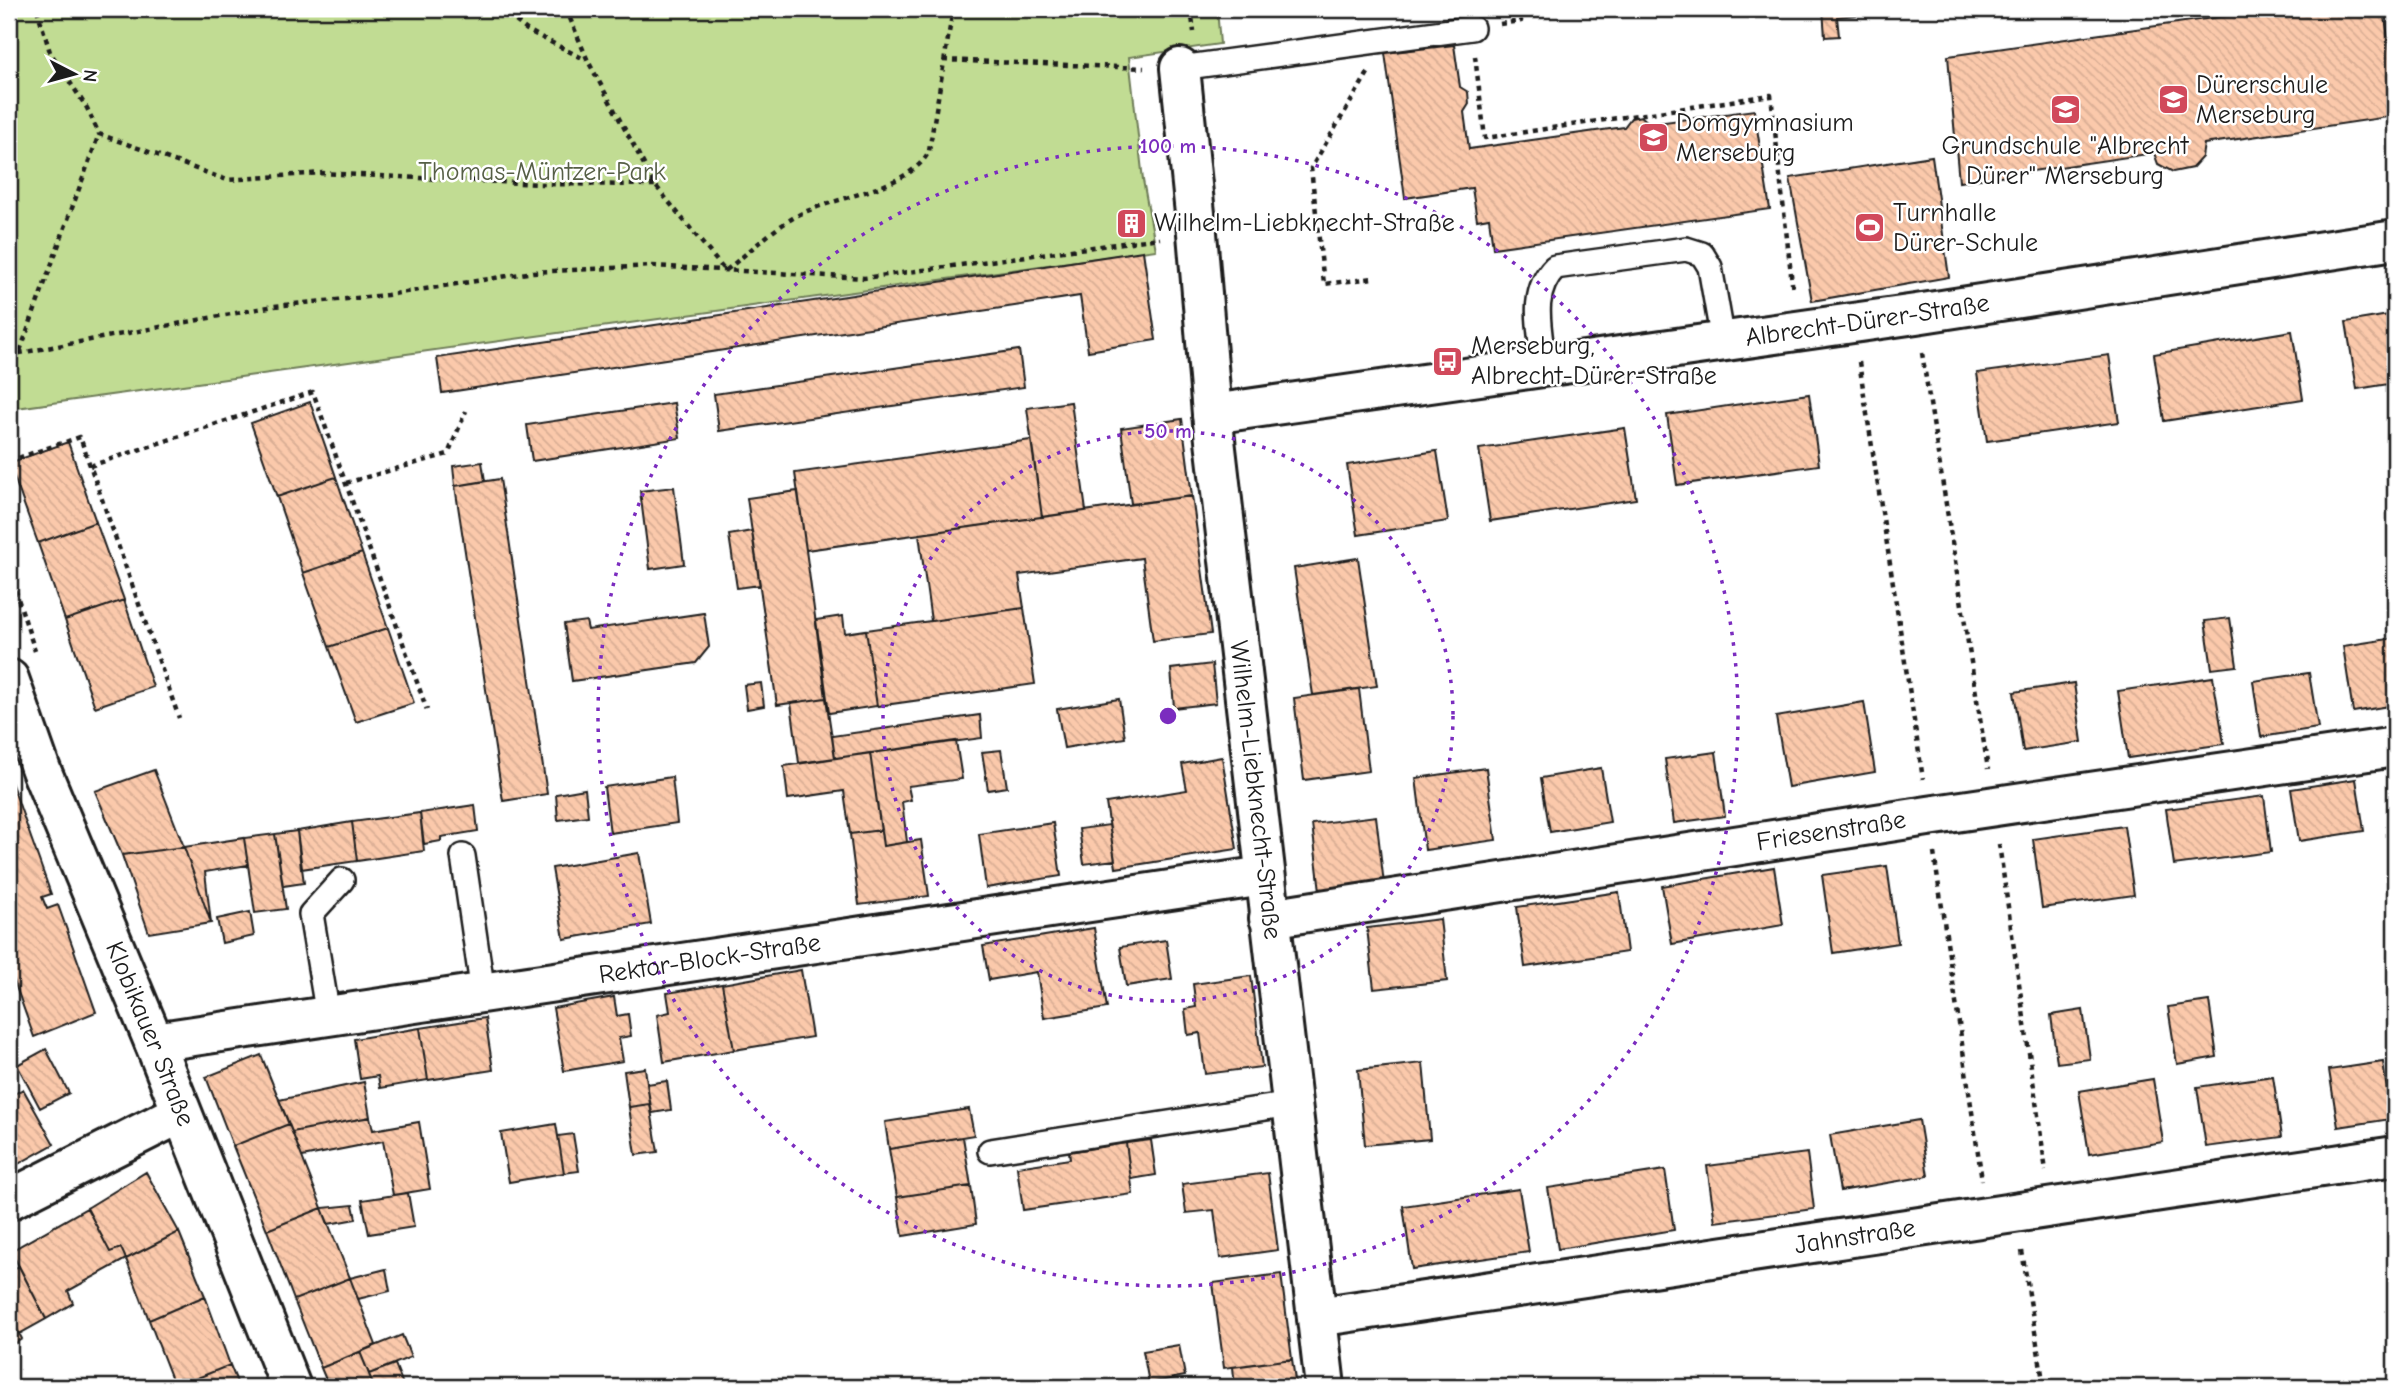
<svg xmlns="http://www.w3.org/2000/svg" width="2404" height="1396" font-family="'Comic Neue',sans-serif">
<style>
.park{fill:#c1dc93;stroke:#6e7c58;stroke-width:2}
.building{fill:url(#building-back-hatch);stroke:#1c1c1c;stroke-width:2}
.lines{fill:none;stroke-linecap:round;stroke-linejoin:round}
.service-casing{stroke:#1c1c1c;stroke-width:28}
.minor-casing{stroke:#1c1c1c;stroke-width:44}
.tertiary-casing{stroke:#1c1c1c;stroke-width:44}
.path{stroke:#1c1c1c;stroke-width:4.5;stroke-dasharray:5 5;stroke-linecap:butt}
.service{stroke:#fff;stroke-width:23}
.minor{stroke:#fff;stroke-width:38}
.tertiary{stroke:#fff;stroke-width:38}
.ring{fill:none;stroke:#7b2cbf;stroke-width:3.5;stroke-dasharray:3.5 7}
.labels{text-anchor:middle;dominant-baseline:central;stroke-width:5;stroke-linejoin:round;paint-order:stroke}
.poi-label{font-size:26px;fill:#1c1c1c;stroke:#fff;text-anchor:start}
.park-label{font-size:26px;fill:#565f46;stroke:#fff}
.street-label{font-size:26px;fill:#1c1c1c;stroke:#fff}
.centre{fill:#7b2cbf;stroke:#fff;stroke-width:3.5}
.ring-label{font-size:21px;text-anchor:middle;font-weight:bold;fill:#7b2cbf;stroke:#fff;stroke-width:5;stroke-linejoin:round;paint-order:stroke}
</style>
<defs>
<pattern id="building-back-hatch" width="6" height="6" patternUnits="userSpaceOnUse" patternTransform="scale(1.75)"><rect width="6" height="6" fill="#fbc9ab"/><path d="M-1 5l2 2M0 0l6 6M5-1l2 2" fill="none" stroke="#d7ac93"/></pattern>
</defs>
<rect width="100%" height="100%" fill="#fff"/>
<filter id="ink" filterUnits="userSpaceOnUse"><feTurbulence type="fractalNoise" baseFrequency=".0143" numOctaves="2"/><feDisplacementMap in="SourceGraphic" scale="14" xChannelSelector="R" yChannelSelector="G"/><feConvolveMatrix kernelMatrix="1 2 1 2 8 2 1 2 1" color-interpolation-filters="sRGB"/></filter>
<g filter="url(#ink)">
<path class="park" d="M9 9H1217L1220 44 1129 57 1143 180 1156 250 9 409Z"/>
<path class="building" d="M1823 9H1855L1856 15 1837 17 1839 36 1825 37Z
M2275 9 2384 10 2395 85V116L2204 144 2202 157 2192 168 2173 172 2158 164 2154 153 1959 182 1948 56Z
M1454 45 1460 87 1468 92 1469 104 1464 112 1469 149 1624 127 1631 118 1641 116 1650 124 1754 110 1770 209 1493 248 1489 218 1477 220 1472 188 1405 198 1385 53Z
M1932 156 1949 277 1812 301 1790 178Z
M1139 217 1141 227 1123 229 1121 219Z
M1143 251 1156 340 1088 351 1080 296 442 393 437 358Z
M2395 314V383L2357 389 2346 322Z
M2292 331 2303 399 2164 421 2154 354Z
M1019 350 1024 387 719 431 714 394Z
M2109 355 2119 422 1987 441 1977 373Z
M1809 394 1819 465 1677 485 1667 415Z
M310 402 336 477 277 497 251 423Z
M1071 402 1086 511 1042 517 1027 408Z
M674 403 680 438 532 461 527 425Z
M1182 419 1192 496 1131 504 1121 428Z
M1625 428 1636 499 1490 521 1479 449Z
M1031 440 1042 517 806 550 795 473Z
M68 442 96 522 38 543 9 463Z
M1437 451 1448 521 1358 535 1347 465Z
M482 462 485 481 455 486 453 466Z
M336 477 362 553 303 573 277 497Z
M500 479 547 794 503 801 455 486Z
M674 487 684 564 650 569 640 491Z
M798 491 826 698 777 705 747 498Z
M1192 496 1211 634 1153 641 1142 558 1019 575 1024 608 931 621 919 534Z
M96 522 124 600 65 620 38 543Z
M752 531 760 585 737 588 729 535Z
M362 553 388 628 329 647 303 573Z
M1358 558 1377 686 1313 695 1294 568Z
M124 600 153 687 95 707 65 620Z
M1024 608 1035 684 877 706 866 630Z
M704 613 709 647 696 663 572 681 564 624 586 621 588 630Z
M843 616 845 633 866 630 877 706 829 713 816 620Z
M2230 618 2237 666 2212 669 2205 621Z
M388 628 414 703 356 722 329 647Z
M2395 638V705L2353 712 2343 646Z
M1212 664 1216 703 1174 708 1171 669Z
M2309 673 2318 728 2261 737 2253 681Z
M2213 677 2224 744 2128 758 2118 691Z
M761 683 764 706 747 709 744 685Z
M2074 683 2082 742 2023 751 2014 692Z
M1359 689 1369 771 1304 780 1294 698Z
M826 698 835 758 799 763 791 703Z
M1119 699 1125 738 1064 748 1057 709Z
M1864 702 1875 772 1788 787 1776 717Z
M980 715 982 738 835 758 832 736Z
M956 741 962 779 908 786 911 800 902 802 907 842 883 846 870 753Z
M1001 750 1007 787 988 790 982 752Z
M1716 752 1725 816 1674 823 1665 759Z
M870 753 881 830 850 834 844 791 788 799 784 766Z
M1222 757 1237 849 1116 868 1106 803 1187 790 1182 764Z
M1486 768 1496 840 1425 850 1416 778Z
M1601 768 1610 822 1550 832 1541 778Z
M154 770 184 847 122 855 95 791Z
M9 776 51 894 42 897 47 909 58 905 96 1012 34 1037 9 967Z
M672 777 677 823 610 833 604 787Z
M2356 779 2364 831 2299 841 2291 789Z
M2395 783V826L2388 784Z
M585 789 588 816 558 820 556 794Z
M2264 796 2271 852 2174 865 2166 809Z
M475 805 478 831 441 837V841L424 844 420 813Z
M420 813 424 851 357 861 352 822Z
M1376 816 1384 884 1320 891 1312 824Z
M352 822 357 861 301 869 297 831Z
M1053 823 1061 876 986 888 979 834Z
M1109 825 1115 860 1084 864 1079 829Z
M2124 826 2134 895 2042 908 2033 839Z
M881 830 883 846 921 840 929 896 859 905 850 834Z
M297 831 304 883 283 886 275 834Z
M275 834 286 909 255 913 244 838Z
M244 838 248 865 205 872 211 923 184 847Z
M184 847 211 923 149 933 122 855Z
M639 853 651 924 564 939 552 868Z
M1887 866 1898 943 1833 953 1822 875Z
M1774 867 1783 925 1672 944 1662 886Z
M1619 892 1627 952 1525 967 1517 907Z
M250 912 254 936 222 943 217 919Z
M1440 919 1447 981 1374 989 1367 928Z
M1094 928 1107 1008 1044 1018 1037 972 989 980 983 946Z
M1166 940 1172 979 1126 986 1120 947Z
M801 970 812 1037 734 1050 722 984Z
M1251 976 1262 1067 1205 1074 1200 1033 1188 1035 1185 1009 1196 1007 1193 984Z
M722 984 734 1050 664 1062 657 1015 670 1012 667 993Z
M614 997 617 1016 628 1014 631 1036 619 1038 623 1061 564 1071 553 1008Z
M2209 1001 2217 1057 2177 1064 2168 1007Z
M2083 1010 2090 1059 2057 1063 2051 1015Z
M485 1018 493 1070 428 1080 420 1028Z
M420 1028 428 1080 380 1088 378 1076 360 1079 354 1039Z
M46 1049 69 1093 40 1108 17 1065Z
M261 1055 289 1124 233 1146 206 1077Z
M2383 1062 2391 1119 2338 1127 2329 1070Z
M1423 1063 1430 1139 1365 1145 1358 1070Z
M645 1068 650 1104 629 1107 624 1071Z
M2273 1076 2282 1137 2206 1147 2197 1087Z
M2153 1079 2163 1142 2089 1154 2079 1091Z
M667 1081 671 1110 652 1113 647 1084Z
M364 1082 370 1117 292 1132 279 1100Z
M23 1089 54 1144 9 1169V1097Z
M650 1104 658 1152 636 1155 629 1107Z
M969 1109 974 1135 889 1149 885 1122Z
M370 1117 373 1130 419 1122 430 1189 393 1195 383 1141 302 1157 292 1132Z
M1919 1120 1928 1176 1840 1191 1830 1135Z
M289 1124 322 1208 267 1230 233 1146Z
M556 1124 564 1173 509 1182 501 1133Z
M573 1134 579 1171 564 1173 558 1136Z
M963 1137 971 1186 897 1197 889 1149Z
M1151 1140 1156 1175 1131 1179 1126 1143Z
M1126 1143 1133 1194 1023 1210 1017 1167 1070 1159 1069 1152Z
M1807 1153 1814 1209 1715 1222 1707 1166Z
M1665 1170 1674 1230 1558 1249 1548 1188Z
M146 1172 179 1232 126 1259 121 1248 110 1252 87 1208Z
M1268 1173 1278 1250 1220 1258 1214 1210 1186 1213 1182 1184Z
M971 1186 976 1224 903 1236 897 1197Z
M1519 1189 1529 1252 1412 1269 1403 1206Z
M408 1193 414 1227 369 1234 362 1200Z
M353 1205 356 1219 328 1224 322 1208Z
M87 1208 110 1252 121 1248 126 1259 68 1291 73 1303 46 1319 11 1251Z
M322 1208 350 1278 294 1300 267 1230Z
M179 1232 205 1296 149 1320 126 1259Z
M19 1266 46 1319 19 1334 9 1314V1271Z
M386 1269 390 1291 358 1299 350 1278Z
M1281 1274 1292 1359 1224 1368 1213 1283Z
M350 1278 376 1345 321 1368 294 1300Z
M205 1296 230 1365 175 1387 149 1320Z
M9 1314 22 1339 9 1347Z
M402 1335 411 1357 369 1374 360 1352Z
M1179 1345 1185 1376 1149 1383 1143 1351Z
M360 1352 374 1387H329L321 1368Z
M1292 1359 1296 1387H1235L1233 1367Z
M395 1364 404 1387H374L369 1374Z
M230 1365 239 1387H174H175Z"/>
<g class="lines">
<defs>
<path id="service" d="M1180 68 1472 28
M1544 366C1541 332 1528 294 1555 267L1686 249 1702 254 1710 267 1723 341
M463 856 483 993
M328 1016 311 914 342 880
M990 1151 1291 1104"/>
<g id="minor">
<path id="s1" d="M1180 68 1197 233 1212 414 1325 1387"/>
<path id="s2" d="M1212 414 1916 314 2395 240"/>
<path id="s3" d="M1269 918 1928 816 2395 747"/>
<path id="s4" d="M154 1042 1264 876"/>
<path d="M9 1200 181 1113"/>
<path id="s5" d="M1317 1317 2395 1156"/>
</g>
<g id="tertiary">
<path id="s6" d="M9 679 41 770 154 1042 291 1387"/>
</g>
</defs>
<use href="#service" class="service-casing"/>
<use href="#minor" class="minor-casing"/>
<use href="#tertiary" class="tertiary-casing"/>
<path class="path" d="M37 9 50 52 87 108 99 134 227 180 322 173 539 184 655 185
M500 9 527 30 586 60
M566 9 588 61 655 185 725 271C747 254 769 232 793 218 829 196 910 191 929 151L953 9
M1191 9 1194 32
M1500 24 1521 21 1520 9
M1475 56 1485 138 1771 95 1793 292
M943 60 1144 68
M1368 73 1311 168 1324 284 1374 278
M20 351 99 134
M1922 353 1988 769
M9 355 274 306 387 295 533 272 652 266 864 278 1160 238
M1859 362 1923 779
M9 461 80 437 179 718
M90 466 313 392 427 710
M346 483 448 454 466 411
M9 571 35 651
M1999 844 2046 1171
M1934 853 1982 1180
M2022 1251 2044 1387"/>
<use href="#service" class="service"/>
<use href="#minor" class="minor"/>
<use href="#tertiary" class="tertiary"/>
</g>
</g>
<g class="ring">
<circle cx="1168" cy="716" r="285"/>
<circle cx="1168" cy="716" r="570"/>
</g>
<defs>
<symbol id="school-square" viewBox="-11 -11 22 22"><rect x="-9" y="-9" width="18" height="18" rx="4" fill="#d1495b" stroke="#fff"/><path d="M0-5L7-2L0 1L-7-2ZM-4 1L0 2.5L4 1V4Q0 6-4 4Z" fill="#fff"/></symbol>
<symbol id="building-square" viewBox="-11 -11 22 22"><rect x="-9" y="-9" width="18" height="18" rx="4" fill="#d1495b" stroke="#fff"/><path d="M-4-6H4V6H1V3H-1V6H-4ZM-2.5-4.3h1.7v1.8h-1.7ZM.8-4.3h1.7v1.8H.8ZM-2.5-1h1.7V.8h-1.7ZM.8-1h1.7V.8H.8Z" fill="#fff"/></symbol>
<symbol id="stadium-square" viewBox="-11 -11 22 22"><rect x="-9" y="-9" width="18" height="18" rx="4" fill="#d1495b" stroke="#fff"/><path d="M0-5a6.5 5 0 1 0 0 10a6.5 5 0 1 0 0-10ZM-3.5-1.8h7v3.6h-7Z" fill="#fff"/></symbol>
<symbol id="bus-square" viewBox="-11 -11 22 22"><rect x="-9" y="-9" width="18" height="18" rx="4" fill="#d1495b" stroke="#fff"/><path d="M-5-6H5V4H4V6H2V4H-2V6H-4V4H-5ZM-3.5-4V0h7V-4ZM-3.5 1.2v1.5H-2V1.2ZM2 1.2v1.5H3.5V1.2Z" fill="#fff"/></symbol>
</defs>
<g fill-rule="evenodd">
<use href="#school-square" x="2156" y="82" width="35" height="35"/>
<use href="#school-square" x="2048" y="92" width="35" height="35"/>
<use href="#school-square" x="1636" y="120" width="35" height="35"/>
<use href="#building-square" x="1114" y="206" width="35" height="35"/>
<use href="#stadium-square" x="1852" y="210" width="35" height="35"/>
<use href="#bus-square" x="1430" y="344" width="35" height="35"/>
</g>
<g class="labels">
<g class="poi-label">
<text x="2196" y="85">Dürerschule<tspan x="2196" dy="30">Merseburg</tspan></text>
<text x="1676" y="123">Domgymnasium<tspan x="1676" dy="30">Merseburg</tspan></text>
<text x="2065" y="146" text-anchor="middle">Grundschule "Albrecht<tspan x="2065" dy="30">Dürer" Merseburg</tspan></text>
<text x="1893" y="213">Turnhalle<tspan x="1893" dy="30">Dürer-Schule</tspan></text>
<text x="1154" y="223">Wilhelm-Liebknecht-Straße</text>
<text x="1471" y="346">Merseburg,<tspan x="1471" dy="30">Albrecht-Dürer-Straße</tspan></text>
</g>
<g class="park-label">
<text x="542" y="172">Thomas-Müntzer-Park</text>
</g>
<g class="street-label">
<text stroke="none"><textPath href="#s2" startOffset="662">Albrecht-Dürer-Straße</textPath></text>
<text stroke="none"><textPath href="#s1" startOffset="726">Wilhelm-Liebknecht-Straße</textPath></text>
<text stroke="none"><textPath href="#s3" startOffset="569">Friesenstraße</textPath></text>
<text stroke="none"><textPath href="#s4" startOffset="562">Rektor-Block-Straße</textPath></text>
<text stroke="none"><textPath href="#s6" startOffset="382">Klobikauer Straße</textPath></text>
<text stroke="none"><textPath href="#s5" startOffset="544">Jahnstraße</textPath></text>
</g>
</g>
<circle cx="1168" cy="716" r="10" class="centre"/>
<g class="ring-label">
<text x="1168" y="153">100 m</text>
<text x="1168" y="438">50 m</text>
</g>
<rect width="2404" height="1396" fill="none" stroke="#fff" stroke-width="35"/>
<rect x="18" y="18" width="2369" height="1361" fill="none" stroke="#1c1c1c" stroke-width="2.5" filter="url(#ink)"/>
<g transform="translate(74 74) rotate(96)" stroke="#ffffff" stroke-width="5" paint-order="stroke">
<path d="M0-5L12 26L0 18L-12 26Z" fill="#1c1c1c"/>
<text y="-10" font-size="19" font-weight="bold" text-anchor="middle" fill="#1c1c1c">N</text>
</g>
</svg>
